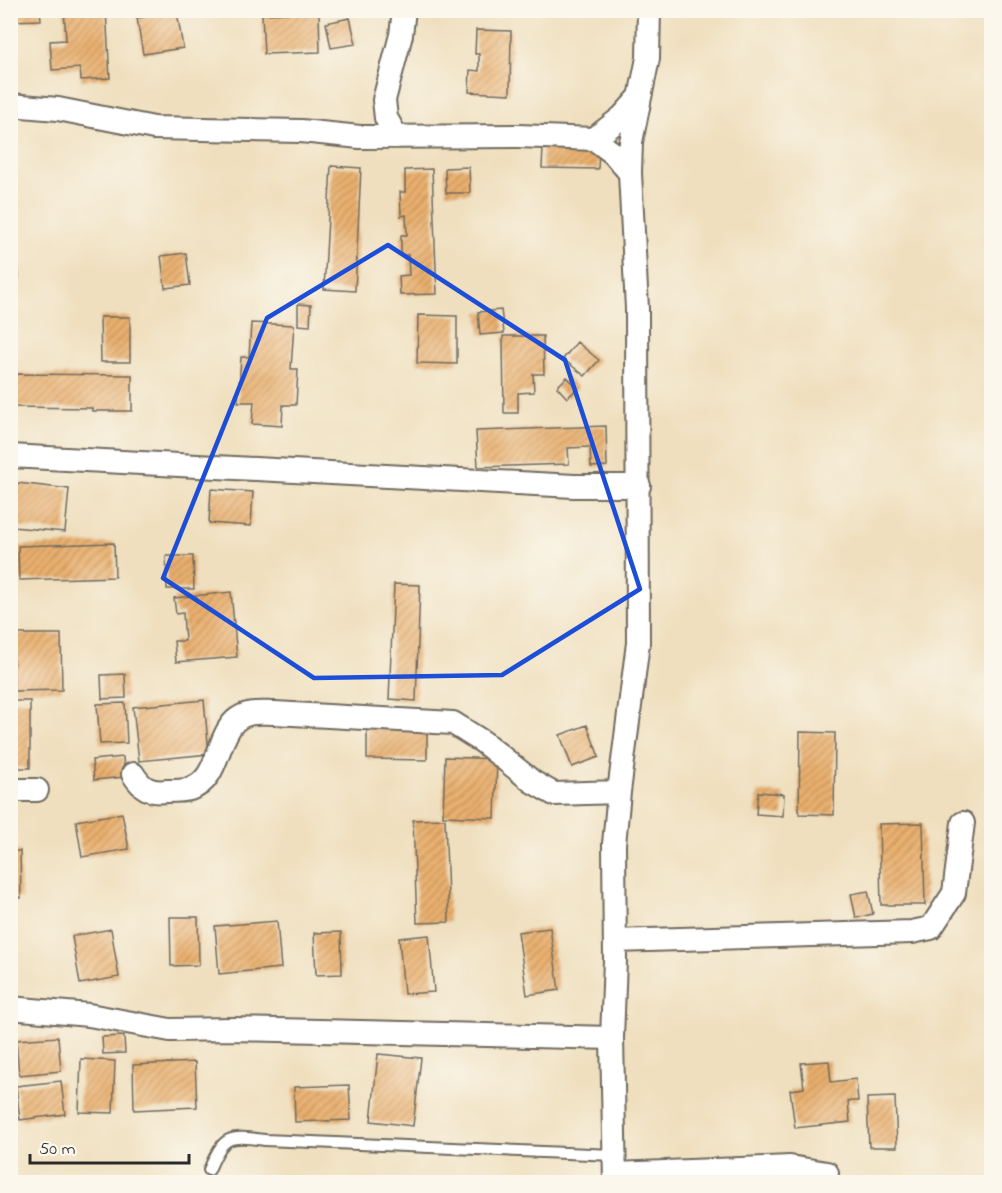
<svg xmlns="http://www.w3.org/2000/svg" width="1002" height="1193" font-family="'Indie Flower',sans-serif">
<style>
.building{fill:url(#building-hatch)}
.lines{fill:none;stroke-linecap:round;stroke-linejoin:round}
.service-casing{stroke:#706a5e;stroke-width:14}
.minor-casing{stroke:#706a5e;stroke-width:26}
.service{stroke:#fff;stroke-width:10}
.minor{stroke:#fff;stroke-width:22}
.marked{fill:none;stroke:#1d4ed8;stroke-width:4.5;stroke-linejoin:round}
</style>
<defs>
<pattern id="building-hatch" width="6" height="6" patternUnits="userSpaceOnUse" patternTransform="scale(1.5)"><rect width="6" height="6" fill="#eab06e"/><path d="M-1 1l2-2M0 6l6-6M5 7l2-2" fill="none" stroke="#be8f5b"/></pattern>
</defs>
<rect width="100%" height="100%" fill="#fbf7ec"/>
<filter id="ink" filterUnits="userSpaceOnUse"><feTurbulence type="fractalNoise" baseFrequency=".0167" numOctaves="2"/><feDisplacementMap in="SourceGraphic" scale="12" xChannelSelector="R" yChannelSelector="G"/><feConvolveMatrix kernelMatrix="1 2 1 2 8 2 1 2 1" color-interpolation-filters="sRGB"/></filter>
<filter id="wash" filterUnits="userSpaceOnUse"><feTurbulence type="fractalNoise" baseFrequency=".008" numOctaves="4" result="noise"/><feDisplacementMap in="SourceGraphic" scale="24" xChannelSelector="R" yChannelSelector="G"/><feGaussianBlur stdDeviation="1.35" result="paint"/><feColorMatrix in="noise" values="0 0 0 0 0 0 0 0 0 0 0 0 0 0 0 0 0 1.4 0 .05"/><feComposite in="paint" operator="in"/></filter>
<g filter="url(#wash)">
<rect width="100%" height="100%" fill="#efdfbe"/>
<g id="blocks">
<path class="building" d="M10 10H40L41 20 10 21Z
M64 10H106L110 78 81 80 80 68 52 70 50 41 66 40Z
M177 12 183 48 143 54 137 18Z
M319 12 320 52 264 54 262 14Z
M350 18 356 44 331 48 326 23Z
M476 30 511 31 510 94 469 92 470 70 479 71V54H475Z
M543 148 599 149 598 169 542 168Z
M331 166 361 168 355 291 324 289Z
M469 167 470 193H446L445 168Z
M432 169 437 294 400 295 399 276 409 275 408 255H401V235H407L406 215 401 216 400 192H405V170Z
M186 253 190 285 165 288 161 256Z
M18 263 19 278 10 279V264Z
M298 304 311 305 310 326 298 325Z
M501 310 504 333 480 335 478 312Z
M418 315 457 316V364L417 363Z
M100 317H130V362H101Z
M251 323 294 325 291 369H298L296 405H283L282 426 252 424 254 402H238L241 357H249Z
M503 336H543L544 374H533L534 392 518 393V413H504Z
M577 342 599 360 585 376 563 359Z
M10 374 132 375V411H92V408L10 407Z
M567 377 578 388 567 398 557 387Z
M606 426 607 466 591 467 590 447 568 448 569 464 478 467 476 431Z
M17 483 69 489 65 532 13 527Z
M211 489 253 492 251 526 209 523Z
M114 543 115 577 19 580 18 546Z
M166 556H193L194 589H167Z
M394 584 420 585 416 701 389 699Z
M231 592 237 657 176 662 174 641H185L183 613 176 614 174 598Z
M13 634H61L62 690 14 691Z
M125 674 126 698 102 699 101 675Z
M204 700 209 754 139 761 133 707Z
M10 701H30V768H10Z
M125 703 127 743 100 744 97 704Z
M587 725 599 757 572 767 560 735Z
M367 727 427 728V760L367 759Z
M800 732 835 733 834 815 799 814Z
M123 757 125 777 94 780 92 760Z
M445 757 497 759 495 818 443 816Z
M758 792 784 794 783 816 756 814Z
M122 813 129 849 82 857 76 821Z
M445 819 449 922 417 923 413 820Z
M923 823 925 905H881L879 824Z
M10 851H20L21 898H10Z
M868 891 873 914 856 918 851 894Z
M170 917H198L199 965 171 966Z
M277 921 281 968 219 974 215 926Z
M550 928 559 990 527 995 518 932Z
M111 929 119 977 80 984 72 936Z
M341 932 342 974 316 975 314 933Z
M429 935 434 992 404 994 399 938Z
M124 1036 125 1053 103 1054 102 1037Z
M58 1037 61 1071 19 1075 16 1040Z
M378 1054 421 1058 413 1126 371 1121Z
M81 1059 115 1061 113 1113 79 1112Z
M829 1061 831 1082 856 1079 858 1101H848L850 1122 795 1128 790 1090 804 1088 801 1063Z
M195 1062 197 1107 134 1110 133 1065Z
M61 1081 65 1114 20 1120 16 1086Z
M349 1085 351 1120 295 1122 294 1087Z
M895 1097 897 1147H869L867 1098Z"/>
</g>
</g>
<g filter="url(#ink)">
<use href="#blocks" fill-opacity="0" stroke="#706a5e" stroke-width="1.5"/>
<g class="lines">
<defs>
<path id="service" d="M209 1170C224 1135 228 1135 265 1140L614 1155"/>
<path id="minor" d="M10 105 58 109 154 128 301 131 360 137 518 136 594 139 613 153 630 173
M397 137 386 118 384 100 401 35 404 10
M594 139 622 117 639 98
M10 456 574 486H639
M133 774C142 788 149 793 167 791 174 791 183 791 190 789 219 780 216 739 235 721 247 710 261 713 275 713L453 723 483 742 533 782 554 794 619 792
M10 790H37
M615 941 912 932 931 928 954 893 963 823
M10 1008 89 1015 170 1030 233 1029 612 1038
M615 1174 790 1167 827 1173
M615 1182 612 1038 615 960 614 844 619 792 638 643 637 309 630 173 631 142 648 58 649 10"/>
</defs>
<use href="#service" class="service-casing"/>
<use href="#minor" class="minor-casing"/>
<use href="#service" class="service"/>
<use href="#minor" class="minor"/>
</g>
</g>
<path class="marked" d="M388 245 565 360 640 589 502 675 314 678 163 578 267 318Z"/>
<rect width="1002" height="1193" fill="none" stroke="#fbf7ec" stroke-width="36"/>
<path d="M30 1154v9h159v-9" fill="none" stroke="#2b2b2b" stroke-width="3"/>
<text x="39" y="1154" font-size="18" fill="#2b2b2b" stroke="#fbf7ec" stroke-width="4.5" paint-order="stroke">50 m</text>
</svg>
